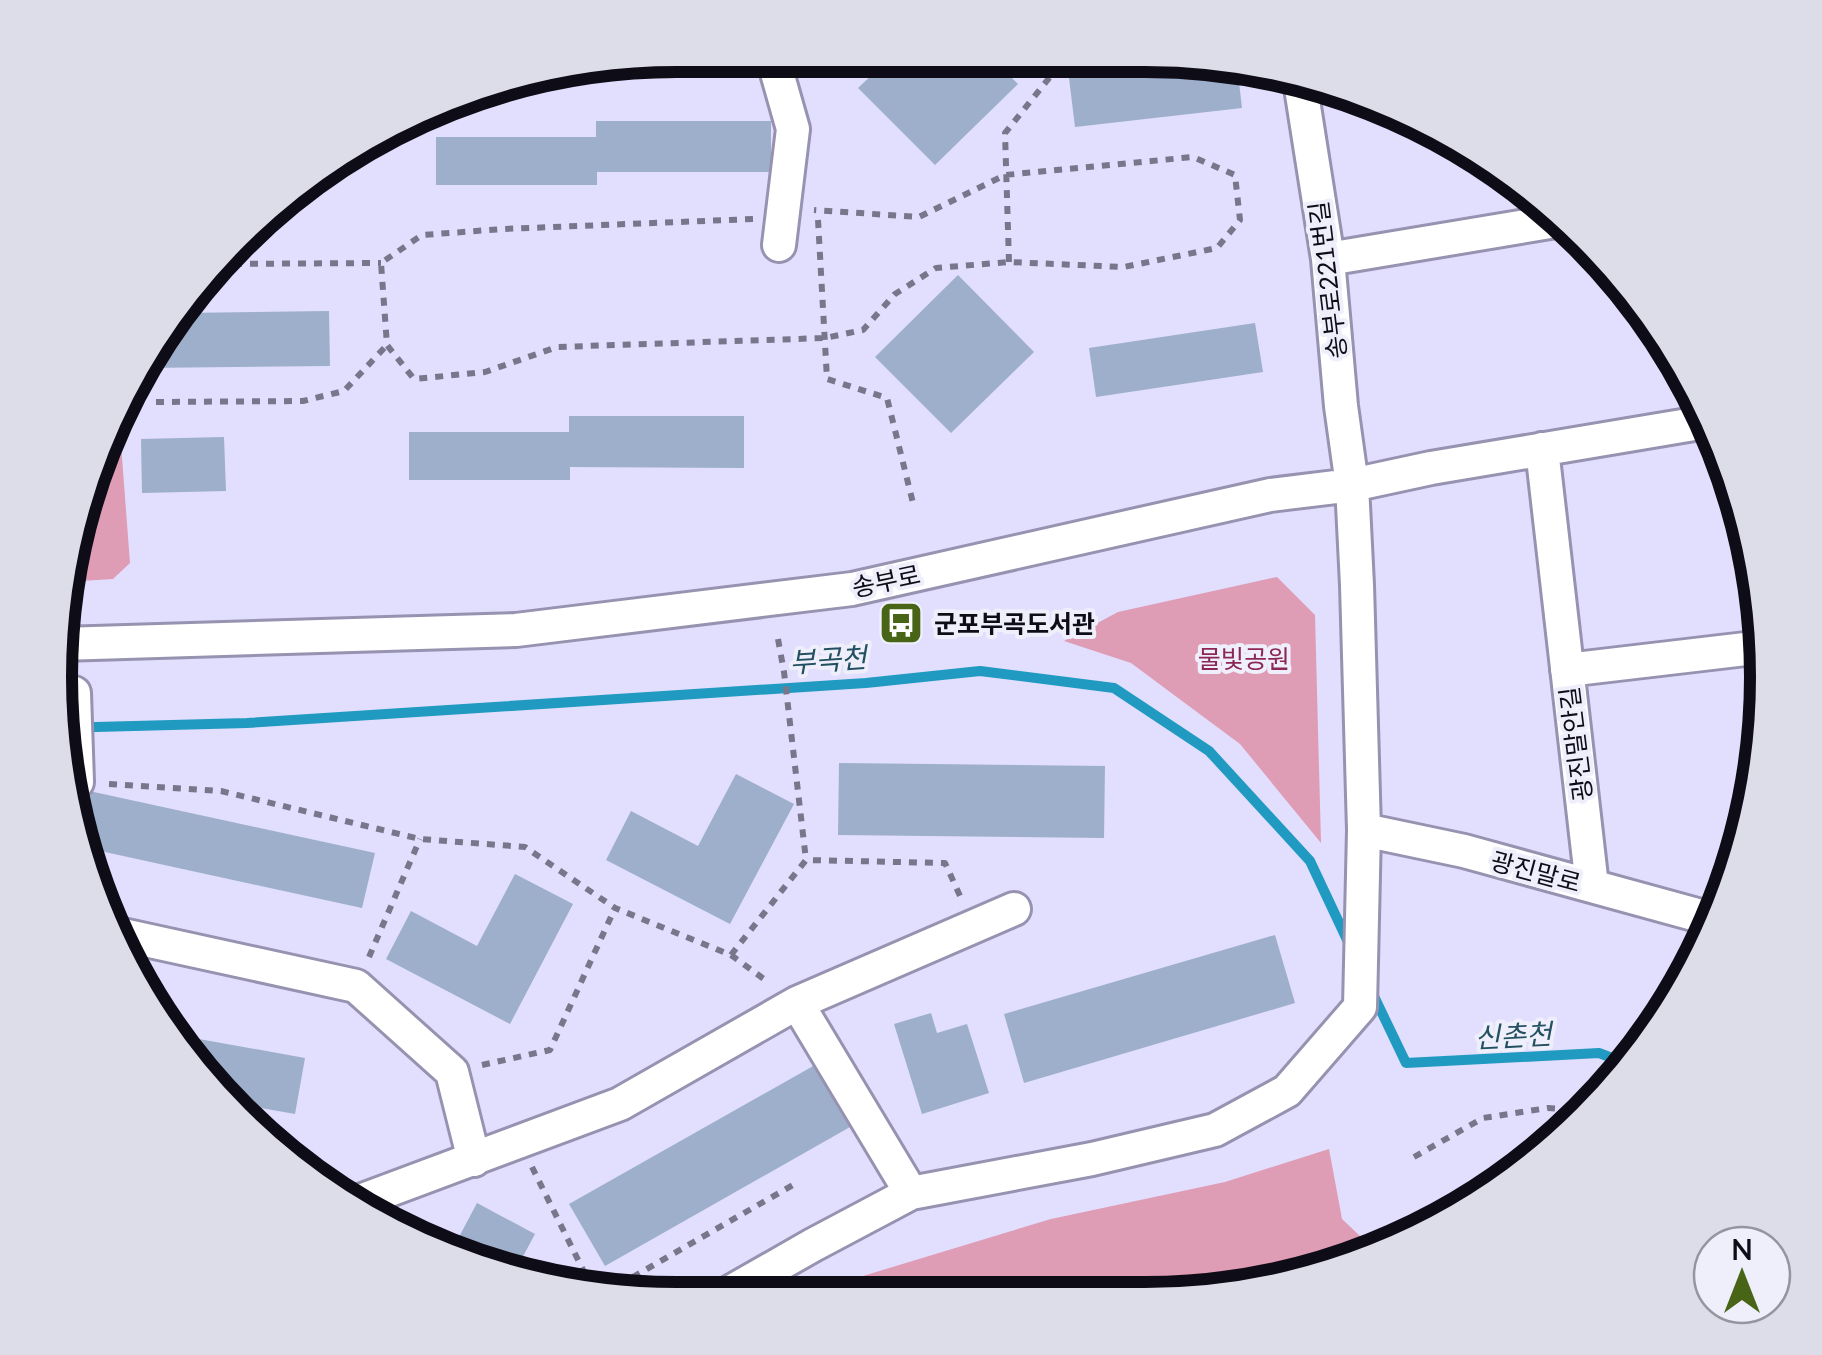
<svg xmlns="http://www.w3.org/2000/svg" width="1822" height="1355" font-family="Lato,'Noto Sans KR',sans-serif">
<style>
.green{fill:#df9cb5}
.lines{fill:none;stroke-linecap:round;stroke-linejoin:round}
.stream{stroke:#219ac1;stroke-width:10}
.building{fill:#9dafca}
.minor-casing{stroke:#9692b0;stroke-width:38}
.path{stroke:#79768c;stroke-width:6;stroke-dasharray:8 8;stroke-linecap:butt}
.minor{stroke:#fff;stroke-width:32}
.labels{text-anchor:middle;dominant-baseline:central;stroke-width:8;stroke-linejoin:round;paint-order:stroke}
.street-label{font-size:25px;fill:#0e0c16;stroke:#efeefb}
.poi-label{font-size:25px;font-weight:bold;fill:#0e0c16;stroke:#efeefb;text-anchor:start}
.park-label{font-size:25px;fill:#8c2657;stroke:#efeefb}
.water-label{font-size:28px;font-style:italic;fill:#225061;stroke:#efeefb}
.rim{fill:none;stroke:#0e0c16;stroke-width:12}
</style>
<rect width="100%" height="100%" fill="#e1defe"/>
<path class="green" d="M118 405 130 563 113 579 65 582 67 555Z
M1277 577 1315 615 1321 843 1240 744 1131 663 1064 641 1118 612Z
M1329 1149 1342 1219 1379 1254 1226 1295 834 1297 853 1279 1051 1219 1225 1182Z"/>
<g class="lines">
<path class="stream" d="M58 728 247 723 866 683 980 671 1114 688 1209 751 1310 861 1350 946
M1370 988 1406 1063 1599 1053 1620 1061"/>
</g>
<path class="building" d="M892 56H990L1018 84 935 165 858 88Z
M1214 61 1237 65 1242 108 1075 127 1069 78Z
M596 121H771V172H597V185H436V137H596Z
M958 275 1034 352 951 433 875 357Z
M329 311 330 366 143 368 183 313Z
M1255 323 1263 372 1096 397 1089 348Z
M569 416H744V468L570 467V480H409V432H569Z
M224 437 226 491 142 493 141 439Z
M839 763 1105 766 1104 838 838 835Z
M736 774 794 804 730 924 606 860 631 811 698 846Z
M80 789 375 853 362 908 82 847 75 810Z
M515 874 573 904 510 1024 386 959 411 911 477 946Z
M1275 935 1295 1003 1024 1083 1004 1014Z
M931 1013 937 1033 967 1024 989 1093 922 1114 894 1024Z
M171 1034 305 1058 295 1114 238 1104 183 1056Z
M815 1065 850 1127 605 1266 569 1204Z
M477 1203 535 1234 512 1277 451 1252Z"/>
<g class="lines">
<defs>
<path id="minor" d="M772 55 793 129 779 245
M1328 259 1556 221
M1542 449 1592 886
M61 644 516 630 852 589 1270 495 1352 485 1431 468 1700 423
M1567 670 1754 648
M74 693 77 782
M1364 830 1464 851 1708 918
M118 934 356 986 452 1072 474 1160
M911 1193 797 1003 1014 909
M352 1204 620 1104 797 1003
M720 1298 813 1245 911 1193 1092 1159 1215 1130 1287 1091 1360 1007 1364 830 1357 585 1352 485 1341 406 1328 259 1299 75"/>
</defs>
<use href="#minor" class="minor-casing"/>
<path class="path" d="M562 70 745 71
M753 219 503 229 422 235 381 263 387 345 414 379 485 372 557 347 825 338 863 330 895 294 936 268 1009 262 1124 267 1217 248 1240 220 1235 175 1193 157 1005 175 919 217 814 210
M818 220 827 379 887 398 914 507
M1009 262 1005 133 1054 72 1051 56
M218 264 381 263
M156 402 303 401 344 391 387 345
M778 639 784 672 806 860
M109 784 221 791 420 839 525 847 615 908 731 955 768 982
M731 955 806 860 945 863 961 898
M369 957 420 839
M482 1065 550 1050 615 908
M1414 1157 1483 1118 1548 1108 1577 1110
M532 1167 594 1292
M605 1293 798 1182"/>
<use href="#minor" class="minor"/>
</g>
<defs>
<symbol id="bus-square" viewBox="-11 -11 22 22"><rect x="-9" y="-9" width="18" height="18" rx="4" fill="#476417" stroke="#efeefb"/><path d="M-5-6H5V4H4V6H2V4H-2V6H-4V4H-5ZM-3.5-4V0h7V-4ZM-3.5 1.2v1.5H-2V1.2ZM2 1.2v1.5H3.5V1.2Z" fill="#fff"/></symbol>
</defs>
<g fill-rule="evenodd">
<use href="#bus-square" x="876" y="598" width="50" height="50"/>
</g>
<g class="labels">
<g class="street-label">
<text transform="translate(1327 280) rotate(-97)">송부로221번길</text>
<text transform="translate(886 580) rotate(-12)">송부로</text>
<text transform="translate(1575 744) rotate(-97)">광진말안길</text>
<text transform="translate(1536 871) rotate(15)">광진말로</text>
</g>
<g class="poi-label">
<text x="934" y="623">군포부곡도서관</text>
</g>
<g class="park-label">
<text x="1244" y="658">물빛공원</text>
</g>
<g class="water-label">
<text transform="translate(828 659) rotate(-4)">부곡천</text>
<text transform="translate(1513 1035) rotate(-3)">신촌천</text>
</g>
</g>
<path d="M0 0H1822V1355H0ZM677 72H1145A605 605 0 0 1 1750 677V677A605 605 0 0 1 1145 1282H677A605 605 0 0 1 72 677V677A605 605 0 0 1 677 72Z" fill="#dddce9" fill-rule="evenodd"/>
<path class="rim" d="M677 72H1145A605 605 0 0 1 1750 677V677A605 605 0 0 1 1145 1282H677A605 605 0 0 1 72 677V677A605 605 0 0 1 677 72Z"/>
<g transform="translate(1742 1275)"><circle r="48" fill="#efeefb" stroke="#95949f" stroke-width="2.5"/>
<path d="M0-8L18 38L0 25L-18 38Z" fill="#476417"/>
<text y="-15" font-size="28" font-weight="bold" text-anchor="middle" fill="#0e0c16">N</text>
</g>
</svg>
